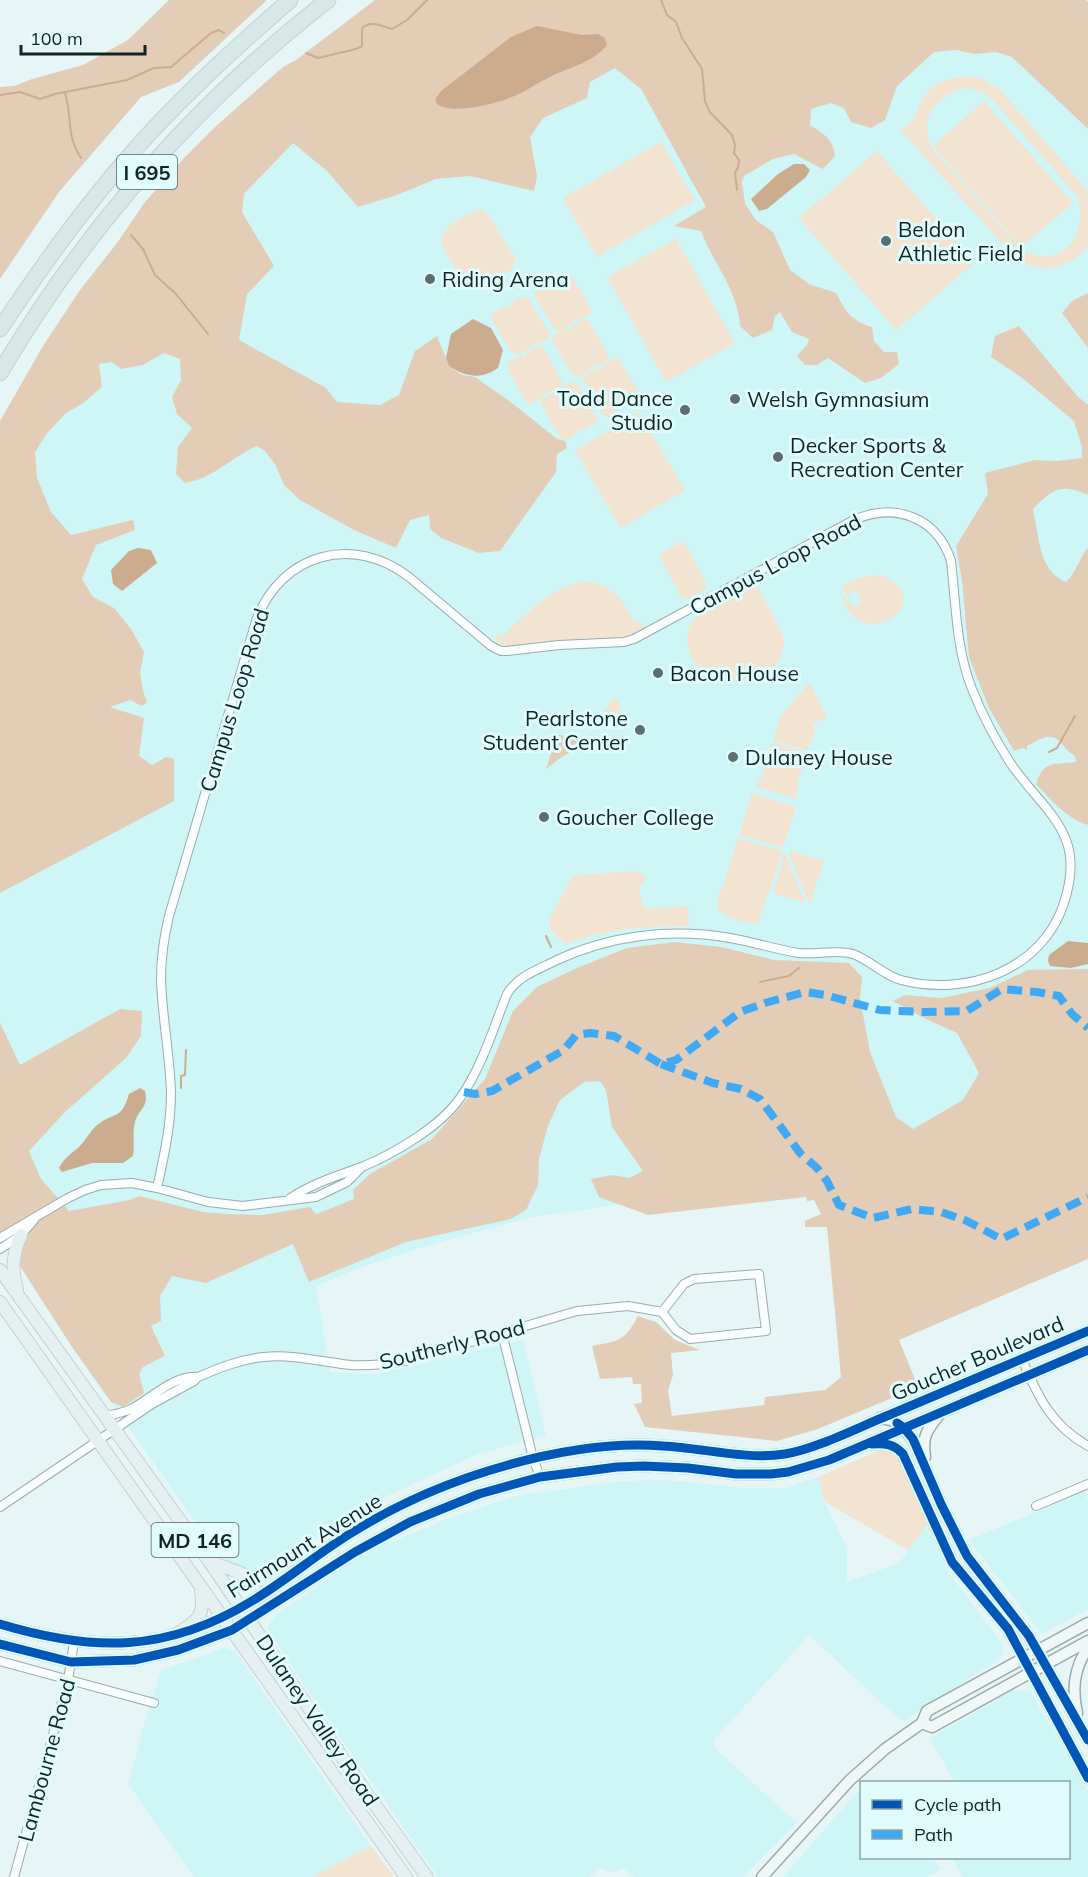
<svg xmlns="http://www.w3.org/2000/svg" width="1088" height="1877" font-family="Mulish,sans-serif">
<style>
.built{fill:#cef6f7}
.green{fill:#f3e3d1;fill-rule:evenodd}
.forest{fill:#e3cdb6}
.water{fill:#cbac8f}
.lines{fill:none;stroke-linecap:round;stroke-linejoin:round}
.stream{stroke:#cbac8f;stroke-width:2}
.minor-casing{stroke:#9babac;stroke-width:10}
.secondary-casing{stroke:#9babac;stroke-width:13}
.primary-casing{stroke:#c7d0d0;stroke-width:14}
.motorway-casing{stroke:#c7d0d0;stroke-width:17}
.minor{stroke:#fbfefe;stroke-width:8}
.secondary{stroke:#f0f7f7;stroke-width:10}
.primary{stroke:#e4f0f1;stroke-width:12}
.motorway{stroke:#d6e8e8;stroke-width:15}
.quiet{stroke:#3fa9f5;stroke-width:8;stroke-dasharray:15 8;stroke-linecap:butt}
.cycleway-casing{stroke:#e0fcfd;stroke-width:13}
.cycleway{stroke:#0057b8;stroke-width:9}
.poi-dot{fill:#5c6e6e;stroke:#e0fcfd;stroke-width:2}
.labels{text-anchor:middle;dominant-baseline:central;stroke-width:6;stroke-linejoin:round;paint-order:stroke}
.shield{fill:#e0fcfd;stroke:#4f6565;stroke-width:1.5}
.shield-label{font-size:20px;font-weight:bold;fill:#112424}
.poi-label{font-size:21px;fill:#112424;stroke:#e0fcfd;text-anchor:start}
.street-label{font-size:21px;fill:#112424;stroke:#e0fcfd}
</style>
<rect width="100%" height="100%" fill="#e6f6f7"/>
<path class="built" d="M1086 0 1088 2V1259L813 1187 625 1204 533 1217 447 1240 364 1266 316 1286 330 1372 377 1374 523 1340 546 1435 475 1455 381 1499 342 1520 268 1570 240 1569 218 1554 72 1347 0 1235V447L302 62Z
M818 1477 825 1502 847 1548V1582L899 1563 928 1523 949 1573 1001 1642 1003 1654 1000 1659 902 1722 809 1635 713 1741 719 1752 797 1823 743 1877H634L624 1868 612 1873 600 1868 590 1877H438L312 1697 269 1631 268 1626 276 1615 345 1567 379 1547 449 1518 515 1496 622 1481 667 1480 743 1488H786Z
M1084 1492 1088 1500V1609L1042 1634 969 1540Z
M225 1648 235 1651 371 1846 312 1877H194L128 1784 147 1714 161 1670Z
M1012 1691H1030L1088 1791V1877H963L952 1858H1068V1782H954L930 1738Z
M861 1788 862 1858H932L941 1869 928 1877H783Z"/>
<path class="green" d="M967 76 979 78 1000 90 1088 191V246C1067 270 1046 274 1017 260L901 131 914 119 922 98 935 85 945 80ZM966 87 984 93 992 99 1078 197C1088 237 1063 269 1023 251L932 148C917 118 937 96 966 87Z
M984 101 1073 203 1021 247 933 146Z
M661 142 695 200 597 257 563 198Z
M877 151 974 263 896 330 799 218Z
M476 210H481L488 214 516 260 511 270 479 288 471 289 463 283 442 245C441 225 461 219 476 210Z
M676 239 735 343 666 382 607 277Z
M566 273 571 275 592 311 591 314 577 321 574 320 572 324 563 330H571L572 326 584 319 589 321 609 357 608 360 595 367 592 366 590 370 577 377 572 374 552 341 554 335 560 332 554 329 534 295 536 290 549 283 553 285 554 280Z
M523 296 529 299 550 335 549 338 535 345 532 344 530 348 518 355 511 352 491 318 493 313 505 306 510 308 511 303Z
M538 346 543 347 563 383 562 386 549 393H545L544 396 531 404 526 401 507 368 508 362 521 356 525 357 526 353Z
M615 358 619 359 640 395 638 399 625 406 622 405 620 409 608 416 602 414 583 380 585 375 597 368 601 370 603 365Z
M573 382 577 383 597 419 596 423 583 430 580 429 578 433 565 440 560 438 541 404 542 399 555 392 559 394 560 389Z
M639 412 685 490 621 528 575 451Z
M681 542 685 543 707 586C704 592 691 599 683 599L680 595 659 555Z
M878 575C894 578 913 594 899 612 897 615 891 618 888 620 865 632 846 615 840 593L852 605 859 606C861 600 860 595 854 591H851L848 598 842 589 843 586 858 578Z
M584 582C612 583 622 600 635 622L639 621 644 626 641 630 626 637 510 646C503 645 498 645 495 638L497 633 501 637C526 616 550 586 584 582Z
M756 586C762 594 767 605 772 614 776 623 785 634 784 644 778 695 695 690 688 647 686 635 688 626 696 617Z
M810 684 827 717 812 725 815 730 809 748 806 750 775 741 774 738 780 717 807 685Z
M614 699 619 702C621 715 622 727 605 728L602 714 609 706 610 701Z
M775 743 805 752 807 755 799 778 796 799 756 787 759 779 762 778 771 745Z
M752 793 796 807 783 847 739 835Z
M738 838 783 851 758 923C745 925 725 917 717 908L720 890H722Z
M790 851 824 861 810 905 789 855Z
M784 854H785L805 902 773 893Z
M635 871 647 876 639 888 642 905 649 909 688 906 689 926C644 927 610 928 566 944L551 930 549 920 572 878 579 875Z
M891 1448 897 1453 928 1523 908 1550 825 1502 818 1477 880 1450Z
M371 1846 394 1877H312Z"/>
<path class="forest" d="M169 0H267L179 82 141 97 59 192 0 279V87L14 86 32 79 83 65 128 40Z
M375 0H1086L1088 2V129L1012 57 996 52 975 54 956 50 934 52 897 86 885 120 871 128 851 122 844 108 831 103 811 109 810 125C824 134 833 139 835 156L823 169 794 154 773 159 744 176 742 182 745 204 756 220 773 232 790 270 809 284 836 293C846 312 850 320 872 327L874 341 884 352H897L899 364 881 378 865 383 828 358 817 365H805L797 356 807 345 809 339 792 332 780 312 775 316 772 330 753 338 740 326C738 291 714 264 701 231L674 226 706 207 641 89 615 68 590 82 587 98 543 118 530 137 537 176 534 191 470 176 436 179 397 195 358 207 327 171 293 143 244 194 242 212 274 266 247 294 239 340 326 388 337 402 380 405 399 395 415 351 437 336 449 366 462 375 475 377 512 403 557 439 565 441 567 448 557 454 556 472 500 551 479 553 441 538 430 529 429 515 410 520 396 548 354 530 300 500 284 485 275 464 265 451 257 446C232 457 212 479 185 483L176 474 178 447 192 428 177 414 172 397 181 380 180 359 164 353 143 365 121 369 112 362 99 364 102 387 82 404 66 413 48 432 35 452 37 478 51 512 71 535 133 520 135 530 96 545 82 579 93 597 114 608 131 629 144 652 140 673 143 691 147 702 142 706 130 700 110 707 144 718 139 756 152 765 166 757 174 759V801L0 893V421L43 346 80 290 117 243 145 202 185 157 216 126 283 67 296 60Z
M1088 293V348L1062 313 1072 301Z
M1019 326 1078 397 1088 405V495C1061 483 1053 489 1033 509 1039 535 1038 571 1066 582 1075 575 1080 556 1088 548V825C1066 818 1051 800 1036 784 1044 759 1055 765 1076 762L1075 756C1068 752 1066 748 1061 743 1050 730 1039 740 1027 746V750L1023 748 1014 751 989 708 969 657 962 581 956 546 988 494 985 473 1035 460 1057 461 1082 458V447L1074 421 1021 377 991 357 995 336Z
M557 734 588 743 563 756 546 769Z
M675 942 721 947 774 960 849 963 862 977 860 998 870 1052 896 1117 913 1129 963 1100 979 1073 957 1033 922 1017 893 1001 905 995 941 998 990 988 1028 970 1088 969V1259L899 1340 918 1387 818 1429 777 1441 645 1427 634 1404 642 1403 641 1384H633L632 1377 600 1379 592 1346C619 1341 625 1341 638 1316L656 1322 675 1340 700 1350 671 1353 673 1375 668 1391 672 1416 764 1405 765 1397 825 1390 841 1377 827 1227H805V1221L821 1214 814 1200 807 1201 806 1197 648 1215 599 1197 591 1179 613 1175 629 1178 643 1171 612 1127 606 1090 600 1081 584 1082 560 1100 548 1126 539 1159 538 1185 526 1210 511 1219 406 1242 309 1282 293 1244 206 1283 172 1276 160 1296 161 1321 151 1326 165 1356 143 1367 139 1374 144 1393 123 1407 111 1402 72 1347 0 1235V1023L20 1065 120 1009 142 1011 141 1036 126 1058 65 1112 29 1151 41 1179 69 1211 130 1200 139 1196 203 1212 228 1214 262 1215 310 1207 316 1214 354 1199 353 1190 370 1174 432 1139 485 1079 513 1011 537 987 577 968 627 948Z"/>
<path class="water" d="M537 26 582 35 598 34 605 38 607 45C593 62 574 66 554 75 540 81 527 91 512 97 496 104 449 116 436 103V98L441 91 511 37Z
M794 164H804L810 170 806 177 767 209 759 211 751 199 778 174Z
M473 319 491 328 503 350 498 368C481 380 466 377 449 366L446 358 451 334Z
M138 548 151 550 157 563 122 591 113 584 111 570 129 551Z
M1068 941 1088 943V964L1071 968 1050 966 1048 961 1049 955Z
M140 1088 145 1091C149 1108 139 1108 135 1122 132 1134 135 1144 133 1156L123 1163H92L62 1172 59 1168C64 1158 71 1154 79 1147 86 1140 90 1131 97 1125 115 1111 121 1121 129 1094Z"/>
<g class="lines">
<path class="stream" d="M661 0 667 15 676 22 682 38 702 69 705 101 709 111 732 135 735 145 734 153 739 160 738 167 735 173 737 190
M306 53 318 58 356 49 362 46V28C372 20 381 26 392 29L407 20 427 0
M65 93C73 118 65 133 81 158
M0 95 20 92 40 99 55 94 127 80 154 68 171 67 211 33 219 30 224 33
M131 235 143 249 155 275 176 294 208 334
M1049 752 1057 748 1075 716
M546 936 551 947
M760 982 789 976 799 968
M181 1088V1076L185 1075 186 1050"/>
<defs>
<path id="minor" d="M157 1188C164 1156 171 1126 171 1093 170 1055 162 1017 161 979 161 957 164 937 169 916L256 621C281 553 353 534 409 577L491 646 501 651H507L559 645 624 642 634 639 854 520C895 502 937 517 951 561 956 604 956 649 972 689 982 714 996 741 1011 764 1046 814 1087 833 1064 903 1042 971 965 997 901 980 883 975 870 960 853 954 838 949 815 955 798 953 775 949 753 942 730 938 671 928 610 935 555 961 537 970 518 976 507 994 493 1029 482 1067 460 1098 441 1126 395 1153 364 1166 338 1176 312 1183 289 1199
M0 1238 68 1198 85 1190 101 1185 132 1183 157 1188 208 1202 243 1206 316 1197 347 1182 361 1168
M0 1249 21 1235 34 1220
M502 1333 533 1458 540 1477
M1022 1359C1038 1397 1051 1425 1088 1446
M105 1416C115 1414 124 1413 133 1408 151 1398 176 1374 198 1377
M1036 1506 1088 1484
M0 1507 152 1404 194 1381 198 1377C219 1368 241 1359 264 1357 294 1354 322 1362 351 1365 370 1366 388 1364 406 1361L577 1311 628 1306 662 1312 676 1330 690 1339 766 1331 759 1274 694 1279 684 1284 662 1312
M0 1661 154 1703
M14 1877 68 1680 74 1642"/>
<path id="secondary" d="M880 1418 891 1420 899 1424 913 1439 941 1504 967 1556 1029 1636 1088 1740
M872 1444C885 1443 894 1444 903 1454L952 1562 1008 1629 1088 1778
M925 1457C922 1437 926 1431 939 1415
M0 1624C93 1652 167 1653 252 1601 287 1580 318 1553 353 1532 401 1502 454 1480 508 1465 558 1451 611 1442 663 1446 703 1448 746 1460 785 1454 816 1449 859 1427 889 1415 955 1387 1022 1359 1088 1331
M0 1644 71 1662 134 1660 178 1650 232 1630 355 1552 410 1522 479 1494 540 1477 617 1467 644 1466 688 1468 736 1474H771L788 1472 829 1460 1088 1350
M1077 1713C1072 1691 1074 1667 1088 1648
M922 1723 932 1727 1088 1641
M762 1877 850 1780 885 1749 922 1723 927 1711 1088 1623"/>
<path id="primary" d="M0 1270 209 1561 363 1788 427 1877
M17 1289C11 1269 13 1254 21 1235
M0 1302 406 1877
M209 1561 256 1579 266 1580 293 1573
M175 1635C198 1620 205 1618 201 1590"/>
<path id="motorway" d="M0 329C45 261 92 196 147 136 192 87 241 43 290 0
M0 373C84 230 197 102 328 0"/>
</defs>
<use href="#minor" class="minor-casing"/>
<use href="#secondary" class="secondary-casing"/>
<use href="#primary" class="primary-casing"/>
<use href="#motorway" class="motorway-casing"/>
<use href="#minor" class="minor"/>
<use href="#secondary" class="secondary"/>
<use href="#primary" class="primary"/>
<use href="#motorway" class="motorway"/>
<path class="quiet" d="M661 1064 713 1083 741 1089 760 1099 800 1153 817 1168 827 1181 839 1205 873 1218 912 1209 941 1212 967 1221 1001 1239 1088 1197
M464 1092 475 1094 492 1091 564 1050 576 1035 590 1033 614 1036 661 1064 676 1060 740 1012 765 1003 805 992 825 995 880 1010 922 1012 967 1011 1002 989 1037 992 1059 996 1072 1014 1088 1028"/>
<defs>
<path id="cycleway" d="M897 1423 904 1428 913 1439 941 1504 967 1556 1029 1636 1088 1740
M872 1444C885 1443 894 1444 903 1454L952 1562 1008 1629 1088 1778
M0 1624C93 1652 167 1653 252 1601 287 1580 318 1553 353 1532 401 1502 454 1480 508 1465 558 1451 611 1442 663 1446 703 1448 746 1460 785 1454 816 1449 859 1427 889 1415 955 1387 1022 1359 1088 1331
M0 1644 71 1662 134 1660 178 1650 232 1630 355 1552 410 1522 479 1494 540 1477 617 1467 644 1466 688 1468 736 1474H771L788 1472 829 1460 1088 1350"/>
</defs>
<use href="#cycleway" class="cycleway-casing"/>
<use href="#cycleway" class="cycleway"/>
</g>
<g class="poi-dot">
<circle cx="886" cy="241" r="6"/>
<circle cx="430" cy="279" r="6"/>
<circle cx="735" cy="399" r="6"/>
<circle cx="685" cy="410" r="6"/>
<circle cx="778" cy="457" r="6"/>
<circle cx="658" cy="673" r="6"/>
<circle cx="640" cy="730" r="6"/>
<circle cx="733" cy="757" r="6"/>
<circle cx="544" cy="817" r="6"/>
</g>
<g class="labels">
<g class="shield">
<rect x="117" y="155" width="60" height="34" rx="4.5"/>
<rect x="151.5" y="1523" width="87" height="34" rx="4.5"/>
</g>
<g class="shield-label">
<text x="147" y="172">I 695</text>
<text x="195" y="1540">MD 146</text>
</g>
<g class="poi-label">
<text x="898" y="229">Beldon<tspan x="898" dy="24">Athletic Field</tspan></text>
<text x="442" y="279">Riding Arena</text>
<text x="673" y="398" text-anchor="end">Todd Dance<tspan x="673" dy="24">Studio</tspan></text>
<text x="747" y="399">Welsh Gymnasium</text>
<text x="790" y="445">Decker Sports &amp;<tspan x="790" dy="24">Recreation Center</tspan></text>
<text x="670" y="673">Bacon House</text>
<text x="628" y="718" text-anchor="end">Pearlstone<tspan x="628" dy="24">Student Center</tspan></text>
<text x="745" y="757">Dulaney House</text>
<text x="556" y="817">Goucher College</text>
</g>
<g class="street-label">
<text transform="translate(775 564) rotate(-28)">Campus Loop Road</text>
<text transform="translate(234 700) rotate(-73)">Campus Loop Road</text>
<text transform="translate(452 1344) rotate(-14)">Southerly Road</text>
<text transform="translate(977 1358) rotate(-23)">Goucher Boulevard</text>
<text transform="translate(304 1545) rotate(-32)">Fairmount Avenue</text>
<text transform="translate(318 1720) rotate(56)">Dulaney Valley Road</text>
<text transform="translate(46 1760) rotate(-75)">Lambourne Road</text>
</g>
</g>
<rect x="860" y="1781" width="210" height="78" fill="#e0fcfd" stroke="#8da6a6" stroke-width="1.5"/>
<rect x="872" y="1800" width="30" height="9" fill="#0057b8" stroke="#8da6a6" stroke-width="1.5"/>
<text x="914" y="1811" font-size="18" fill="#112424">Cycle path</text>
<rect x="872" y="1830" width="30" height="9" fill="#3fa9f5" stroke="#8da6a6" stroke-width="1.5"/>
<text x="914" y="1841" font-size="18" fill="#112424">Path</text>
<path d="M21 45v9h124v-9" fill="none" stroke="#112424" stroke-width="3"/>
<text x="30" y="45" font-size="18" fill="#112424" stroke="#e0fcfd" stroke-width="4.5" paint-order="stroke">100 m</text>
</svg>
